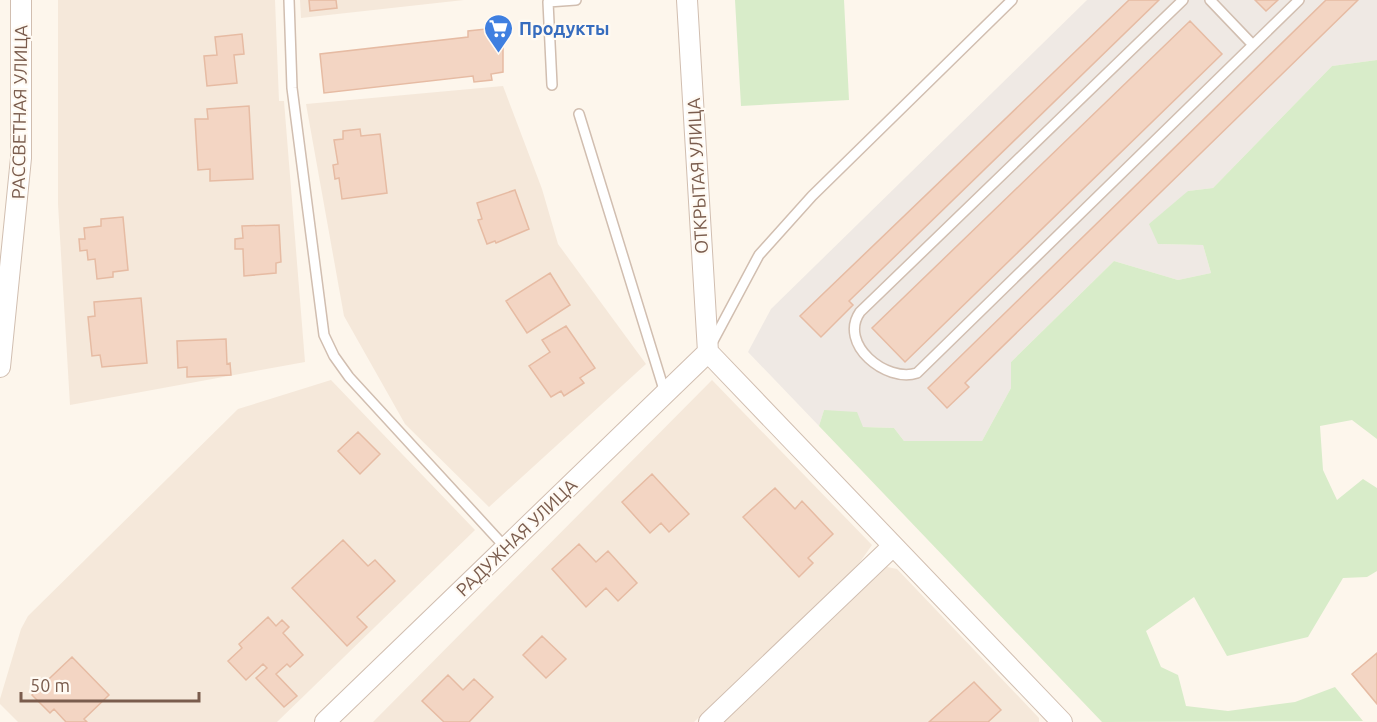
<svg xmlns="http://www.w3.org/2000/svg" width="1377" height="722" font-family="Ubuntu,sans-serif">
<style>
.residential{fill:#f5e8da}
.industrial{fill:#efe9e4}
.green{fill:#d8ecc9}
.building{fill:#f3d5c3;stroke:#e6bba3;stroke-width:1.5}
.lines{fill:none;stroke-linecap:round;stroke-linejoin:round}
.service-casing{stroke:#d1beb0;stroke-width:12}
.minor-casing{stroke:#d1beb0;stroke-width:22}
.service{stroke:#fff;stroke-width:9}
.minor{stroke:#fff;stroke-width:20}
.labels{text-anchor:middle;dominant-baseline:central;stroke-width:4.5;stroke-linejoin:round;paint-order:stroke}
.shop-label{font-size:18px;font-weight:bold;fill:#366cbe;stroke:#fffaf3;text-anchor:start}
.street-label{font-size:18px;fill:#7a5c4d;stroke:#fffaf3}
</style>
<rect width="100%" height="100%" fill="#fdf6ec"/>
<path class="residential" d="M58 0H275L279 101H284L305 362 70 405 58 204Z
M300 0H464L301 18Z
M503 86 542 189 558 244 646 364 489 507 405 424 344 316 306 104Z
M331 380 475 530 277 722H18L0 704V699L21 629 28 616 238 409Z
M712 380 872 545 855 569 694 722H373Z
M882 566 897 569 1039 718V722H721Z"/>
<path class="industrial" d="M1087 0H1377V60L1332 66 1213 188 1188 191 1158 244 1203 245 1211 273 1178 280 1114 261 1011 362V388L982 441H904L894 428 863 427 824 410 819 426 748 352 771 309Z"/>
<path class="green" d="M735 0H844L849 100 741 106Z
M1377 60V439L1352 420 1320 426 1323 470 1337 500 1363 479 1377 488V571L1367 577 1343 578 1308 637 1227 656 1194 597 1146 631 1161 667 1178 675 1186 706 1228 711 1295 702 1335 687 1363 721 1102 722 819 426 824 410 857 412 863 427 894 428 904 441H982L1011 388V362L1114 261 1178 280 1211 273 1203 245 1158 244 1149 224 1188 191 1213 188 1332 66Z"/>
<path class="building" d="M309 0H336L337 8 310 11Z
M1129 0H1159L849 301 853 305 821 337 800 316Z
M1255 0H1278L1266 11Z
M1326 0H1358L965 383 969 387 947 408 928 388Z
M1190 21 1222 54 905 362 872 328Z
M486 29 487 34 499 33 500 44 503 47V72L491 74 492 80 474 82 473 76 324 93 320 54 468 37V31Z
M242 34 244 54 234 55 237 83 207 86 204 56 217 55 215 37Z
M249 106 253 179 210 181V169L198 170 195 119H208L207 109Z
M360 129 361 136 380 134 387 193 342 199 339 178 335 179 333 165 338 164 334 140 343 139V131Z
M515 190 529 229 496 243 495 241 487 244 478 220 482 219 477 203Z
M123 217 128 270 113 272V277L97 279 95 259 88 260 87 250 80 251 79 239H85L84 228 101 226V219Z
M279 225 281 262 276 263V273L244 276 243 249H235V239L243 238 242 226Z
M550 273 570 305 527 333 506 301Z
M141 298 147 363 102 367 100 355 92 356 88 317 95 316 94 302Z
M566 326 595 368 580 378 584 383 564 396 561 391 551 397 529 366 550 352 542 340Z
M226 339 227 364 230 363 231 375 187 377V367L178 368 177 341Z
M358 432 380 454 360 474 338 451Z
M652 474 689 514 669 532 661 523 650 533 622 502Z
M775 488 795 509 802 501 833 534 808 558 813 563 799 577 743 517Z
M343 540 368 566 375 560 395 581 357 617 367 627 347 646 292 588Z
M579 544 596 562 608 551 637 583 618 601 606 588 586 607 552 569Z
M268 617 276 626 282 620 289 627 283 633 303 655 290 667 287 664 276 674 297 696 284 707 256 678 267 668 263 664 246 680 228 661 242 648 239 644Z
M542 636 566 659 546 678 523 655Z
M1377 653V704L1352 674Z
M72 657 109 695 84 719 87 722H66L54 709 50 713 32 695Z
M448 675 463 690 474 679 493 697 469 722H444L422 701Z
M974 682 1001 710 988 722H929Z"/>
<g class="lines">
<defs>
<path id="service" d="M289 0 292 88 324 335 334 356 349 377 505 547
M1183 0 860 312C838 344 886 383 917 373L1299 0
M1210 0 1253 45
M552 85 548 2 576 0
M579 114 665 393
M712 343 759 255 812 196 1012 0"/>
<path id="minor" d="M687 0 708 352
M708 352 1062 722
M0 367 21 158V0
M325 722 708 352
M709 722 893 546"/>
</defs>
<use href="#service" class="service-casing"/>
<use href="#minor" class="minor-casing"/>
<use href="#service" class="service"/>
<use href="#minor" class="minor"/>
</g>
<defs>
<symbol id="supermarket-pin" viewBox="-11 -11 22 30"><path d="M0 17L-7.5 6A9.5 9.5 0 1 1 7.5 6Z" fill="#3f7fe0" stroke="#fffaf3"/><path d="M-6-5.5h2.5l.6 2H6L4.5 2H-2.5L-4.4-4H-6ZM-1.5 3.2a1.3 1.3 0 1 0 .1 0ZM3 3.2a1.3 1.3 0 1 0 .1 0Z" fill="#fff"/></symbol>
</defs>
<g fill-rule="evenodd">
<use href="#supermarket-pin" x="482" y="12" width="33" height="45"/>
</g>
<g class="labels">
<g class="shop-label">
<text x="519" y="28">Продукты</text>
</g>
<g class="street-label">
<text transform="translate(19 112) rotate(-89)">РАССВЕТНАЯ УЛИЦА</text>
<text transform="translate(697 176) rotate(-93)">ОТКРЫТАЯ УЛИЦА</text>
<text transform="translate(516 537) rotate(-44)">РАДУЖНАЯ УЛИЦА</text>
</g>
</g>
<path d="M21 692v9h178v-9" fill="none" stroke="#7a5c4d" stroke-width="3"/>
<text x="30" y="692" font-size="18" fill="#7a5c4d" stroke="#fffaf3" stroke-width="4.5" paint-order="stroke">50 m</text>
</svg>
